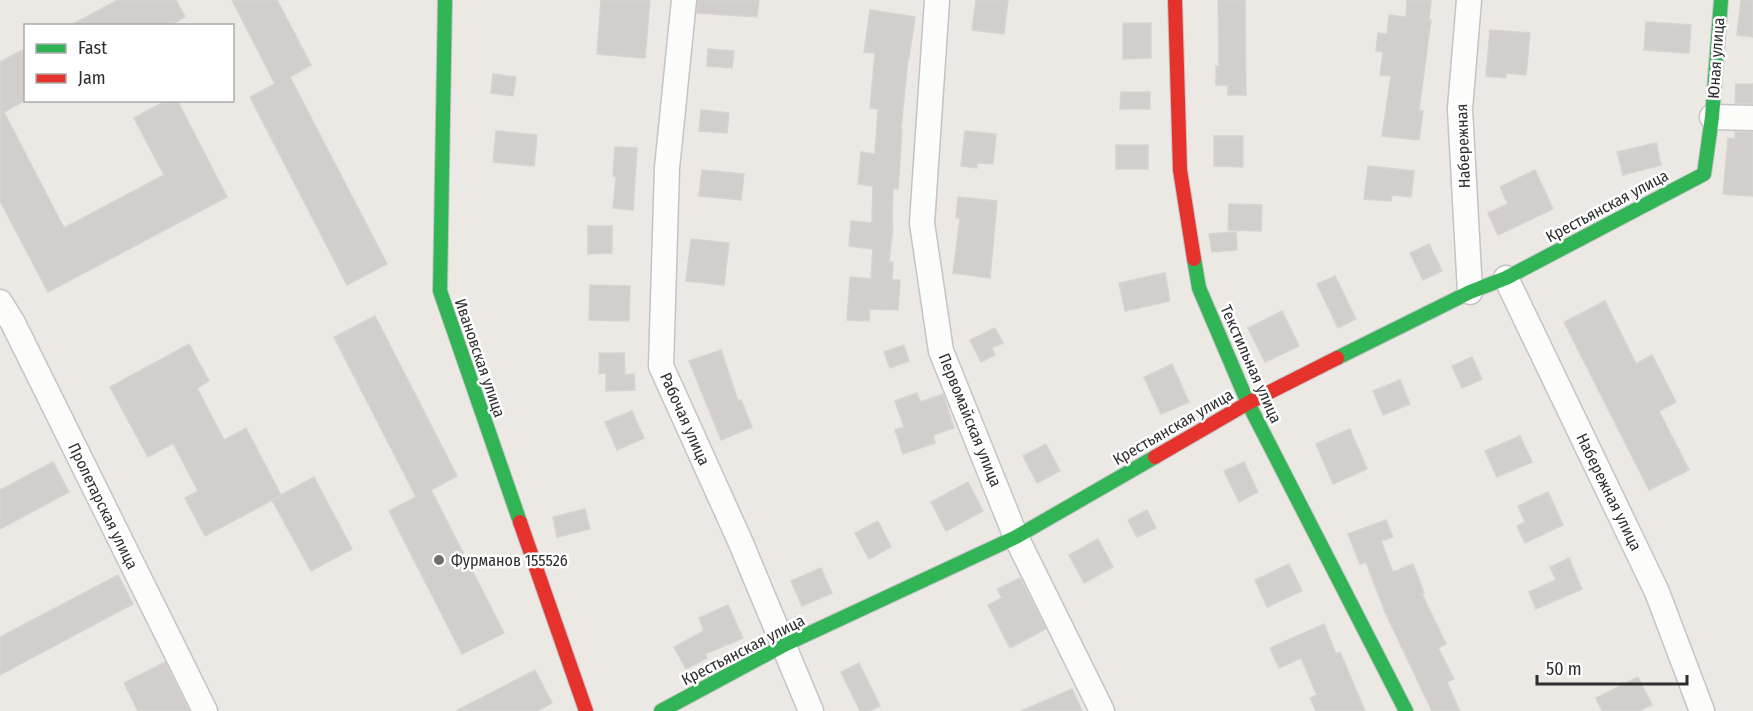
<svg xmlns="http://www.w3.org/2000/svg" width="1753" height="711" font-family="'Fira Sans Condensed',sans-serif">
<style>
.building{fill:#d1cecb;stroke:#d7d4d0;stroke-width:1.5}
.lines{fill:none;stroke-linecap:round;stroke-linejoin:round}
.street-casing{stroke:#c5c4c5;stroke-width:27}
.fast-casing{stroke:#c5c4c5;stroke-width:16}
.jam-casing{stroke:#c5c4c5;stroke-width:16}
.street{stroke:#fcfcfb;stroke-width:24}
.fast{stroke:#30b455;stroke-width:14}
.jam{stroke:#e5322d;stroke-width:14}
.poi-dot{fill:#706f6e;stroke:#fff;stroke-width:2}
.labels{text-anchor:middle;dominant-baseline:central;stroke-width:5;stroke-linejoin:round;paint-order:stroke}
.street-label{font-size:16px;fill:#2e2e2e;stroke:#fff}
.poi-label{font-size:16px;fill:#2e2e2e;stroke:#fff;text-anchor:start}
</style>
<rect width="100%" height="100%" fill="#ece8e4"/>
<path class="building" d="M118 0H176L185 17 169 26H69Z
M232 0H277L311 65 290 77 387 264 347 285 250 97 275 84Z
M601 0H650L645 58 597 54Z
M698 0H759L757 17 697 13Z
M976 0H1008L1004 34 972 30Z
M1218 0H1245L1246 95H1228V85H1216V66H1219Z
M1407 0H1431L1429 20H1431L1419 111H1423L1419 140 1382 136 1391 76 1380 75 1383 52 1376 51 1378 33 1387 34 1389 15 1406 17Z
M1741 0H1753V37L1737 35Z
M870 10 915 17 909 58H908L901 129H902L898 189 893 188 892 226H893L889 262H893L892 280H900L898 310 870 309 869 321 847 320 850 277 871 279 873 249 849 246 851 221 872 223 873 186 858 184 861 152 875 154 878 109 870 108 875 53 864 52Z
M1646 22 1691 25 1689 53 1644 50Z
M1123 23H1151V58L1123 59Z
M1490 30 1530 33 1526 75 1506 73V78L1486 76Z
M26 48V100L4 112 64 228 164 175 134 118 167 100H177L227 197 48 292 0 201V62Z
M708 49 734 51 732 68 707 66Z
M493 74 516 77 513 96 491 93Z
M1736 84H1753V104L1735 103Z
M1121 92H1150V109H1120Z
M701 110 729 113 727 133 699 131Z
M496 131 537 135 534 166 493 162Z
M965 131 996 134 993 164 977 163V168L961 166Z
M1735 132H1753V196L1723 194 1728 138 1735 139Z
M1214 136H1243V167L1214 166Z
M1656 143 1661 165 1623 175 1617 152Z
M1116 145H1148V169H1116Z
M615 147 637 148 633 210 613 208 616 177 613 176Z
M1368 166 1414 171 1411 197 1392 195 1391 201 1364 199Z
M702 170 744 174 741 200 699 196Z
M1535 170 1553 209 1498 235 1488 213 1508 204 1500 187Z
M958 197 997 201 990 278 953 273 960 218H956Z
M1229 204 1262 205 1261 231 1228 230Z
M588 226H612V253L588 254Z
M1236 232 1237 250 1212 252 1209 234Z
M691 239 729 243 724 285 686 281Z
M1429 244 1442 271 1423 280 1410 253Z
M1165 273 1170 301 1125 311 1119 283Z
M1335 276 1356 319 1338 328 1317 284Z
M590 285 630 286 629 321 589 320Z
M1605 301 1636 364 1652 355 1676 402 1659 411 1689 470 1649 490 1564 322Z
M1282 311 1299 346 1265 362 1248 328Z
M375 316 457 476 431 490 504 633 462 654 389 511 416 497 334 337Z
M995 328 1003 343 992 348 995 355 981 362 970 340Z
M189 344 209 381 197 388 224 440 246 428 281 495 314 477 352 549 311 571 272 500 280 496 205 536 185 498 198 491 173 443 148 457 110 387Z
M904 345 909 361 890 368 884 352Z
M721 350 738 401 741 400 752 427 721 440 689 361Z
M599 353H624L625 375 634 374 635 390 606 391V373L599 374Z
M1472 357 1482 379 1462 388 1452 366Z
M1172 364 1189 402 1161 414 1144 377Z
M1400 380 1410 404 1383 415 1373 391Z
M917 393 920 402 943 394 954 428 933 435 935 443 903 454 895 430 904 427 895 401Z
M632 411 644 438 617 450 605 422Z
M1350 429 1367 469 1333 484 1316 444Z
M1520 436 1532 462 1497 477 1485 451Z
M1046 444 1060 471 1037 483 1023 456Z
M53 462 69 492 0 529V490Z
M1244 462 1258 492 1239 502 1224 471Z
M968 482 983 511 946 531 931 502Z
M1548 492 1563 525 1525 543 1517 526 1525 522 1518 506Z
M585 509 590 529 557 537 553 517Z
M1147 510 1156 528 1137 537 1128 520Z
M1386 520 1393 537 1381 541 1393 572 1413 564 1424 593 1422 594 1446 644 1438 648 1454 679 1447 682 1460 711H1432L1385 612 1366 562 1360 564 1348 534Z
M878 521 891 547 869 559 855 533Z
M1098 539 1113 567 1084 583 1069 555Z
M1569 558 1582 589 1536 609 1529 592 1556 580 1550 567Z
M1289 564 1302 591 1267 607 1255 580Z
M821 568 832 593 802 606 791 581Z
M118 575 133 604 0 675V637Z
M1020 578 1046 629 1010 648 988 605 1002 598 997 589Z
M728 605 743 638 705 654 707 658 686 669 674 647 704 631 699 618Z
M1324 624 1336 654 1340 652 1365 711H1316L1310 698 1317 695 1301 658 1279 668 1270 648Z
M165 662 189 711H138L124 683Z
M859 663 880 706 869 711H860L841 672Z
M535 670 552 703 537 711H456Z
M1638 677 1652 705 1639 711H1602L1596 698Z
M1072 689 1082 711H1021Z"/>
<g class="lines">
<defs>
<path id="street" d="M684 0 667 168 661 366 740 541 811 711
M937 0 922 223 941 351 1016 537 1102 711
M1469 0 1460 109 1470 292
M1712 117 1753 118
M1506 278 1657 592 1702 711
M0 302 13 323 205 711"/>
<path id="fast" d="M445 0 440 291 520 522
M1194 259 1199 288 1248 403 1406 711
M1337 358 1470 292 1506 278 1704 174 1712 117 1721 0
M661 711 782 646 1016 537 1155 457"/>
<path id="jam" d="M1175 0 1180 170 1194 259
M1155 457 1248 403 1337 358
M520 522 586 711"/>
</defs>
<use href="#street" class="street-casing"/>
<use href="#fast" class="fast-casing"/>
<use href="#jam" class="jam-casing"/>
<use href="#street" class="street"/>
<use href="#fast" class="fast"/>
<use href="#jam" class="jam"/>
</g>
<circle class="poi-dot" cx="439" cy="560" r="6"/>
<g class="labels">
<g class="street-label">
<text transform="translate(1716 58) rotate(-86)">Юная улица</text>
<text transform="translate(1463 146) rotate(-92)">Набережная</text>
<text transform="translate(1607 206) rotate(-28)">Крестьянская улица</text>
<text transform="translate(480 358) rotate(71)">Ивановская улица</text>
<text transform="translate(1251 364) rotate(66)">Текстильная улица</text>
<text transform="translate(685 419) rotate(66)">Рабочая улица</text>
<text transform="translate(970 420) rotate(68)">Первомайская улица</text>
<text transform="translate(1173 427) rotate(-30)">Крестьянская улица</text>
<text transform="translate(1609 492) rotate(64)">Набережная улица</text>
<text transform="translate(103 506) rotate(64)">Пролетарская улица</text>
<text transform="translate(743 650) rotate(-27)">Крестьянская улица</text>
</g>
<g class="poi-label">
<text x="451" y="560">Фурманов 155526</text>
</g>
</g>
<rect x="24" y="24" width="210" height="78" fill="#ffffff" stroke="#ababab" stroke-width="1.5"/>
<rect x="36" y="44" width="30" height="9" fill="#30b455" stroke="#ababab" stroke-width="1.5"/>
<text x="78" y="54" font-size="18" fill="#2e2e2e">Fast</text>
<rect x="36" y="74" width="30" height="9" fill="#e5322d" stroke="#ababab" stroke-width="1.5"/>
<text x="78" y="84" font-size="18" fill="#2e2e2e">Jam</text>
<path d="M1537 675v9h150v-9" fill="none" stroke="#2e2e2e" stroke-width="3"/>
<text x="1546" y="675" font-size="18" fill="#2e2e2e" stroke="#ffffff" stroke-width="4.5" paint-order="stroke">50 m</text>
</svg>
